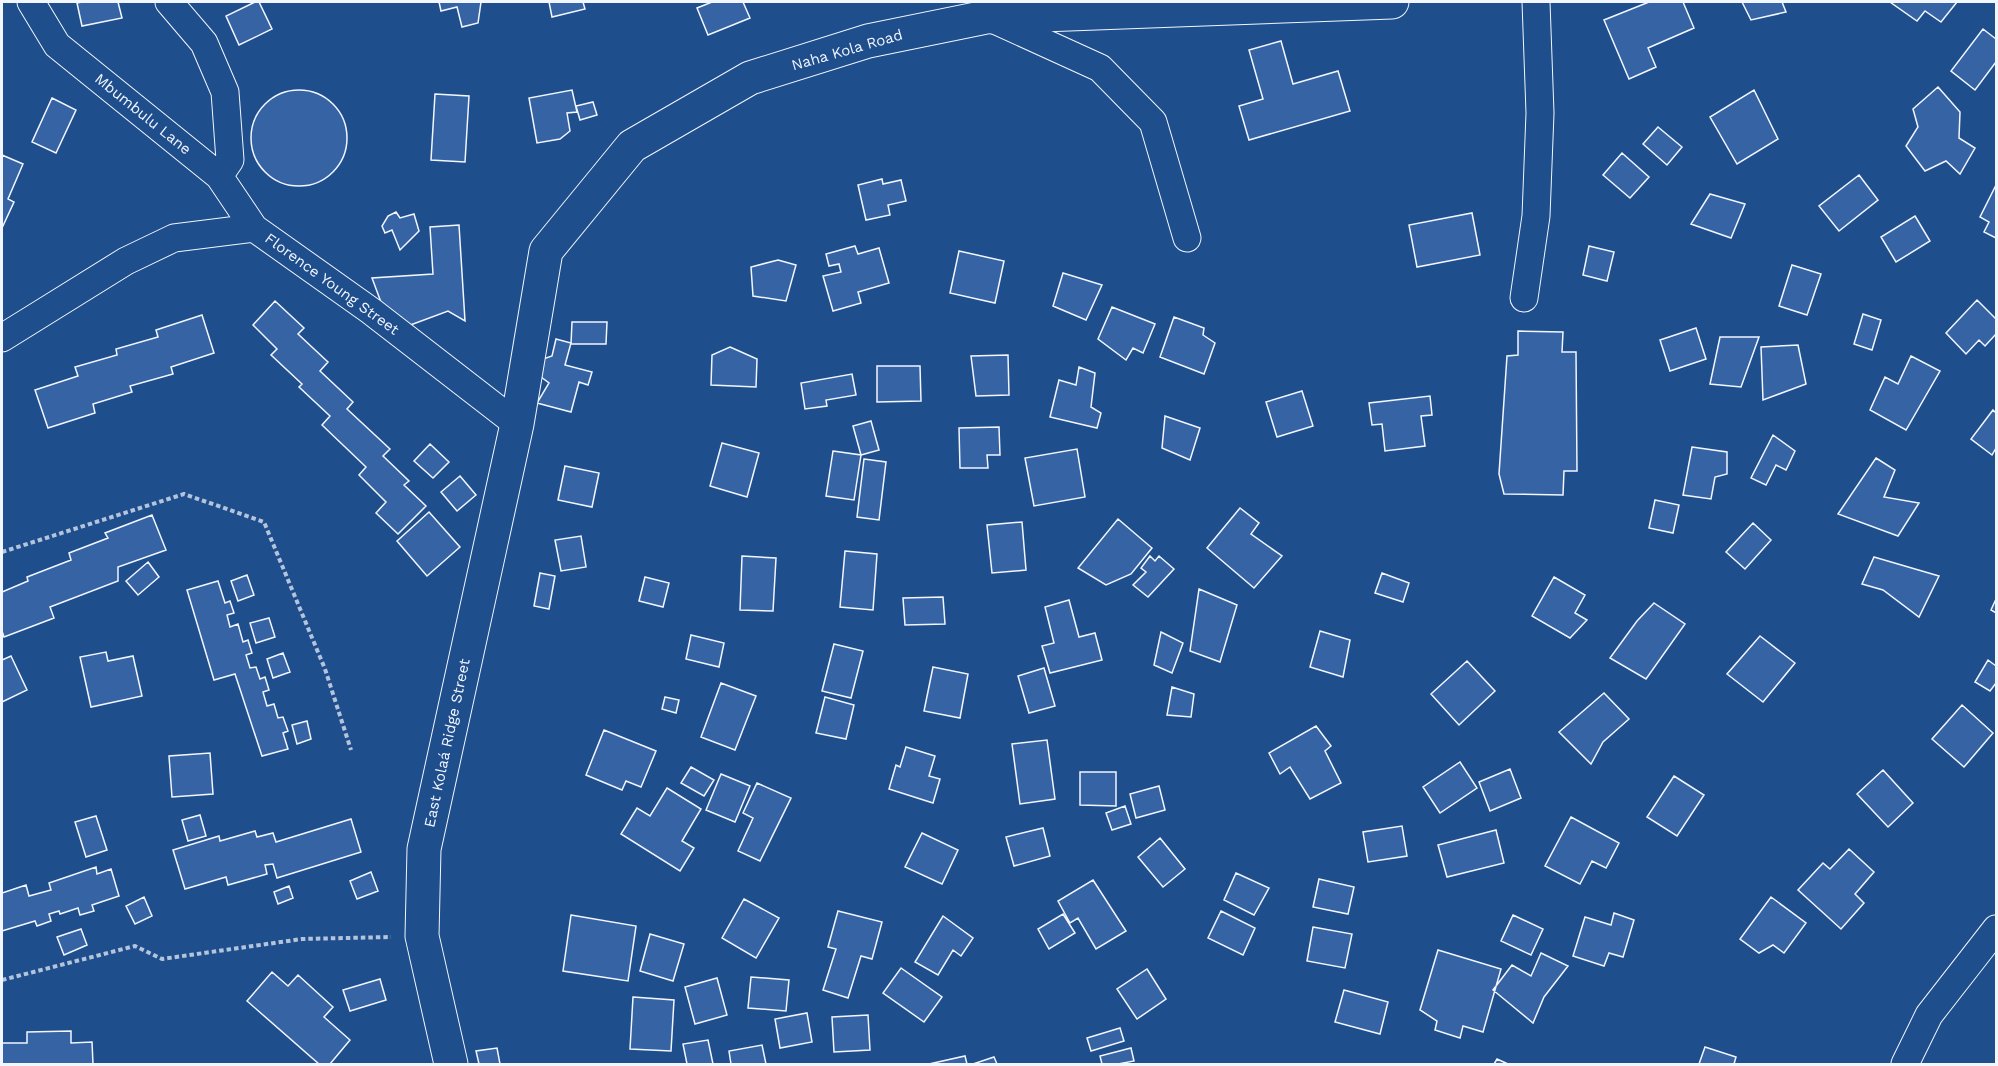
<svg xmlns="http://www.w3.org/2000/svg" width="1998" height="1066" font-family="'Work Sans',sans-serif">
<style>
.building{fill:#3563a3;stroke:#f2f6ff;stroke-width:1.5}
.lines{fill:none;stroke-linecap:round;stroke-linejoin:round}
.street-casing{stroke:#f2f6ff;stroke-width:29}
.secondary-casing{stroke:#f2f6ff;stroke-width:35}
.path{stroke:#b3c4dc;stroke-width:4;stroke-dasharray:4.5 3;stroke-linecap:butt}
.street{stroke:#1f4e8c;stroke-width:27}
.secondary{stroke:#1f4e8c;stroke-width:33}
.labels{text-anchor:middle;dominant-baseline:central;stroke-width:4.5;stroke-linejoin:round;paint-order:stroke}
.street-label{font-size:15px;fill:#f2f6ff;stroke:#1f4e8c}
</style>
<rect width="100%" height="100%" fill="#1f4e8c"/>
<path class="building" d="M82 2H118L122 18 82 26 77 3Z
M255 2H259L272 29 239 45 226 16Z
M439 2H481L478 23 462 27 457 7 441 11Z
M549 2H583L585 9 552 17Z
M712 2H743L750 18 708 35 697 8Z
M1649 2H1683L1694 28 1648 48 1656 67 1629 79 1604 20Z
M1742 2H1782L1786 12 1751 20Z
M1890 2H1957L1941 22 1925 11 1917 21Z
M1983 29 1996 39V62L1975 90 1951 71Z
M1281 41 1293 84 1338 71 1350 111 1249 140 1239 106 1263 99 1249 50Z
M1938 87 1960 112 1959 138 1975 148 1960 174 1946 161 1925 171 1906 146 1918 127 1913 109Z
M251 138a48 48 0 1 1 96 0a48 48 0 1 1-96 0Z
M572 90 577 112 567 113 570 131 560 139 537 143 529 98Z
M1754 90 1778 139 1737 164 1710 117Z
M435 94 469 96 465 162 431 160Z
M52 98 76 110 56 153 32 142Z
M593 102 597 115 580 120 576 106Z
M1658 127 1682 147 1667 165 1643 144Z
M1622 153 1649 177 1630 198 1603 175Z
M2 155 23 164 8 199 14 202 2 228Z
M1859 175 1878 200 1839 231 1819 206Z
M882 179 883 184 901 180 906 201 888 205 890 215 866 220 858 185Z
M1996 185V238L1984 232 1989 222 1980 217Z
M1710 194 1745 204 1731 238 1691 224Z
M396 212 400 218 414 214 419 231 400 250 392 230 385 233 382 226 388 216Z
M1472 213 1480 255 1417 267 1409 225Z
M1915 216 1930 241 1896 262 1881 237Z
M459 225 465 321 448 311 405 327 401 317 388 321 372 278 433 274 430 227Z
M855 246 858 254 879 248 889 283 858 292 861 303 833 311 823 276 841 272 839 264 829 266 826 254Z
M1589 246 1614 252 1607 281 1583 275Z
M959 251 1004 261 995 303 950 293Z
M778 260 796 265 786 301 753 296 751 267Z
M1792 265 1821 274 1807 315 1779 306Z
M1063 273 1102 285 1086 320 1053 306Z
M1977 300 1996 319V334L1985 346 1979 340 1966 354 1946 333Z
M275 301 304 328 298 334 328 362 320 371 353 402 347 409 390 449 383 456 409 481 404 485 426 506 398 534 376 513 386 502 359 475 366 467 322 425 330 416 299 387 302 384 271 355 277 349 253 325Z
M1112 307 1155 324 1143 353 1133 348 1126 360 1098 339Z
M1863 314 1881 320 1872 350 1854 344Z
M202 315 214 353 171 367 173 374 130 386 132 392 93 404 95 413 48 428 35 390 78 376 75 367 117 355 116 349 158 337 156 330Z
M1174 317 1204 328 1203 335 1215 343 1204 374 1160 357Z
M572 322H607L606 344H571Z
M1696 328 1706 359 1670 371 1660 340Z
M1518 331 1563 332 1562 352H1576L1577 471H1564L1563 495 1504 494 1499 474 1507 356 1518 355Z
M1720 337H1759L1741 387 1710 384Z
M556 339 571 343 565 365 592 372 588 385 579 382 571 412 537 403 549 383 541 377 543 359 552 356Z
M1798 345 1806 384 1763 400 1761 347Z
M730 347 757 359 756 387 711 385 712 355Z
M1008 355 1009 395 976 396 971 356Z
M1911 356 1940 371 1906 430 1870 410 1885 377 1898 384Z
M877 366H920L921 401 877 402Z
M1079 367 1095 373 1091 407 1101 413 1097 428 1050 417 1059 380 1076 385Z
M852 374 856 395 826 400 827 406 805 409 801 383Z
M1302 391 1313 426 1277 437 1266 402Z
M1430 396 1432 415 1421 416 1425 446 1385 451 1382 424 1372 425 1369 403Z
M1993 410 1996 413V448L1992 455 1971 439Z
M1165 416 1200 428 1190 460 1162 448Z
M871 421 879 450 861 455 853 426Z
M999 427 1000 455H987L988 468H960L959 428Z
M1773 435 1795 451 1786 470 1776 465 1766 485 1751 478Z
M722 443 759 453 747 497 710 486Z
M430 444 449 462 433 478 414 461Z
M1692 447 1727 452V474L1715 477 1711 499 1683 495Z
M1077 449 1085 497 1034 506 1025 458Z
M833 451 861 455 854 500 826 496Z
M1876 458 1895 470 1884 497 1919 503 1898 536 1838 514Z
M864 459 886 462 879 520 857 517Z
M565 466 599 473 592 507 558 500Z
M460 476 476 495 457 511 441 492Z
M1655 500 1679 505 1673 533 1649 528Z
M1240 508 1259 523 1251 534 1282 556 1254 588 1207 548Z
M429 512 460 547 427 576 397 541Z
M152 515 166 550 118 567V581L50 607 54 618 4 637 2 631V592L28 581 27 577 71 560 69 553 108 538 105 533Z
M1118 519 1152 548 1131 574 1106 585 1078 568Z
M1022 522 1026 570 992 573 987 525Z
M1753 523 1771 540 1745 569 1726 552Z
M581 536 586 567 561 571 555 540Z
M845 551 877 554 873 610 840 607Z
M742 556 776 558 773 611 740 610Z
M1150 556 1155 561 1159 556 1174 569 1148 597 1133 585 1146 572 1141 568Z
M1874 557 1939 576 1919 617 1883 590 1862 584Z
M148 562 159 577 138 595 126 581Z
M540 573 555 576 549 609 534 606Z
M1382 573 1409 583 1403 602 1375 593Z
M247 575 254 595 238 601 231 581Z
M645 577 669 583 663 607 639 601Z
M1554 577 1585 595 1575 613 1587 620 1570 638 1532 616Z
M218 581 225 603 230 601 234 613 227 615 230 627 238 624 243 642 248 640 252 653 246 655 250 668 256 667 260 679 265 677 269 690 263 692 267 706 274 704 278 718 283 717 288 731 283 733 288 749 262 756 235 674 214 680 187 590Z
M1199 589 1237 605 1220 662 1190 651Z
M943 597 945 624 905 625 903 598Z
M1996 599V613L1991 610Z
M1069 600 1079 637 1095 633 1102 660 1050 673 1042 646 1054 643 1045 607Z
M1654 603 1685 624 1646 679 1610 658 1637 621Z
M269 618 275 637 256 643 250 623Z
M1320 631 1350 640 1343 677 1310 667Z
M1161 632 1183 643 1172 673 1154 665Z
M691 635 724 643 719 667 686 659Z
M1760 636 1795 663 1763 702 1727 674Z
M834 644 863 651 851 698 822 691Z
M106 652 108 661 133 656 142 696 91 707 80 657Z
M283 653 290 672 273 678 267 659Z
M11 656 27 690 2 702V660Z
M1988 660 1996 666V683L1990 691 1975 682Z
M1467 661 1495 691 1459 725 1431 694Z
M933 667 968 674 960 718 924 711Z
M1044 668 1055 706 1029 713 1018 676Z
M721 683 756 696 735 750 701 737Z
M1172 687 1194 694 1191 717 1167 715Z
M1604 693 1629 719 1603 742 1591 764 1559 732Z
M665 697 679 700 676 713 662 709Z
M825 697 854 705 846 739 816 733Z
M1962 705 1993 733 1964 767 1932 739Z
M307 721 311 739 297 744 292 725Z
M1316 726 1331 746 1325 751 1341 783 1310 799 1290 767 1280 774 1269 753Z
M604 730 656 751 641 787 626 781 622 790 586 775Z
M1047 740 1055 799 1020 804 1012 744Z
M906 747 935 756 929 776 940 779 933 803 889 789 896 765 900 767Z
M210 753 213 794 172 797 169 756Z
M1460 762 1477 788 1440 813 1423 787Z
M691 767 714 780 704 796 681 783Z
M1510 769 1521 798 1490 811 1479 782Z
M1883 770 1913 803 1888 827 1857 794Z
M1080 772H1116V806L1080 805Z
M721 774 750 786 735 822 706 810Z
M1674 776 1704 795 1677 836 1647 817Z
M757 783 791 798 760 861 738 851 753 818 743 813Z
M1159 786 1165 810 1136 818 1130 794Z
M667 788 701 809 682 841 694 848 680 871 621 834 637 808 650 816Z
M1125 806 1131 824 1112 830 1106 813Z
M200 815 206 836 188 841 182 820Z
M96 816 107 850 86 857 75 822Z
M1571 817 1619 843 1606 868 1592 861 1580 884 1545 866Z
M351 819 361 852 277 878 273 864 265 865 267 874 228 885 226 877 185 889 173 850 219 836 220 841 255 831 257 837 273 833 276 842Z
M1402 826 1407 856 1368 862 1363 832Z
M1043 828 1050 856 1014 866 1006 837Z
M1496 830 1504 863 1447 877 1438 845Z
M922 833 958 850 942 884 905 867Z
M1160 838 1185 869 1163 887 1138 857Z
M1849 849 1874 872 1855 894 1864 903 1841 929 1798 890 1823 863 1830 869Z
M96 867 97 874 111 869 119 896 92 905 94 911 80 915 78 908 60 914 59 911 49 914 51 921 37 926 35 921 2 931V893L26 885 29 896 51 890 49 883Z
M371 872 378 891 357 899 350 881Z
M1236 873 1269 888 1254 915 1224 900Z
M1319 879 1354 887 1348 914 1313 907Z
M1093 880 1126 931 1096 949 1078 918 1070 923 1058 901Z
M289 886 293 898 278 904 274 892Z
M144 897 152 916 135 924 126 906Z
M1771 897 1806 923 1784 953 1773 945 1759 953 1740 939Z
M744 899 779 918 756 958 722 938Z
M838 911 882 922 872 959 861 956 848 998 823 990 836 949 828 947Z
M1221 911 1255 928 1243 955 1208 938Z
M1614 913 1634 920 1623 957 1609 953 1604 966 1573 956 1585 917 1611 925Z
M1063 914 1075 933 1049 949 1038 929Z
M571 915 636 926 628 981 563 971Z
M1513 915 1543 929 1531 955 1501 941Z
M943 916 973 938 961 956 953 950 938 975 915 962Z
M1313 927 1352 934 1345 968 1307 961Z
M81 929 87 945 64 955 57 937Z
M650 934 684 944 673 981 640 971Z
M1438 950 1501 969 1483 1032 1463 1026 1460 1038 1435 1030 1437 1021 1420 1010Z
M1541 953 1568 966 1544 997 1533 1023 1493 990 1512 965 1531 976Z
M901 968 942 997 924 1022 883 993Z
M1147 969 1166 999 1137 1019 1117 989Z
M272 972 288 986 298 975 333 1007 324 1017 350 1040 330 1064H319L247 1001Z
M751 977 789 980 786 1011 748 1008Z
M717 978 727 1015 695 1024 685 987Z
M380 979 386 1000 350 1011 343 990Z
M1344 990 1388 1002 1380 1034 1335 1022Z
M633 997 674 1000 671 1051 630 1049Z
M807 1013 812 1042 780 1048 775 1019Z
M868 1015 870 1050 834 1052 832 1017Z
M1120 1028 1124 1041 1091 1051 1087 1038Z
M71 1031V1043L92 1042 93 1064H2V1043H27V1032Z
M708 1040 713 1064H687L683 1044Z
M762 1045 766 1064H731L729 1051Z
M1705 1047 1736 1057 1734 1064H1699Z
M497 1048 500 1064H479L476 1051Z
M1131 1048 1134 1061 1118 1064H1102L1100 1056Z
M965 1056 967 1064H929Z
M994 1057 997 1064H973Z
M1497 1059 1508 1064H1494Z"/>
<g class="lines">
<defs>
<path id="street" d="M31 2 57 45 219 176 254 228
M169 2 204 43 225 92 230 160 219 176
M988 17 1100 68 1153 122 1187 238
M1524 298 1536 216 1540 113 1536 2
M2 338 126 261 174 238 254 228 371 311 517 424
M1905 1064 1929 1015 1996 929"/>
<path id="secondary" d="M451 1064 422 936 424 849 517 424 546 251 632 146 750 78 868 41 986 17 1392 2"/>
</defs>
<use href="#street" class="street-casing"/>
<use href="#secondary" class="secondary-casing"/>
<path class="path" d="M2 552 184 494 264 522 325 669 351 750
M2 980 135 946 162 959 302 939 391 937"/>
<use href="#street" class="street"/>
<use href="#secondary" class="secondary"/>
</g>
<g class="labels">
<g class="street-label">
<text transform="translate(847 50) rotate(-16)">Naha Kola Road</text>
<text transform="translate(143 114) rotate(39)">Mbumbulu Lane</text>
<text transform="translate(332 284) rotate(36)">Florence Young Street</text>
<text transform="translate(447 743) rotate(-78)">East Kolaá Ridge Street</text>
</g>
</g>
<rect width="1998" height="1066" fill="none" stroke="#f2f6ff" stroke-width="6"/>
</svg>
